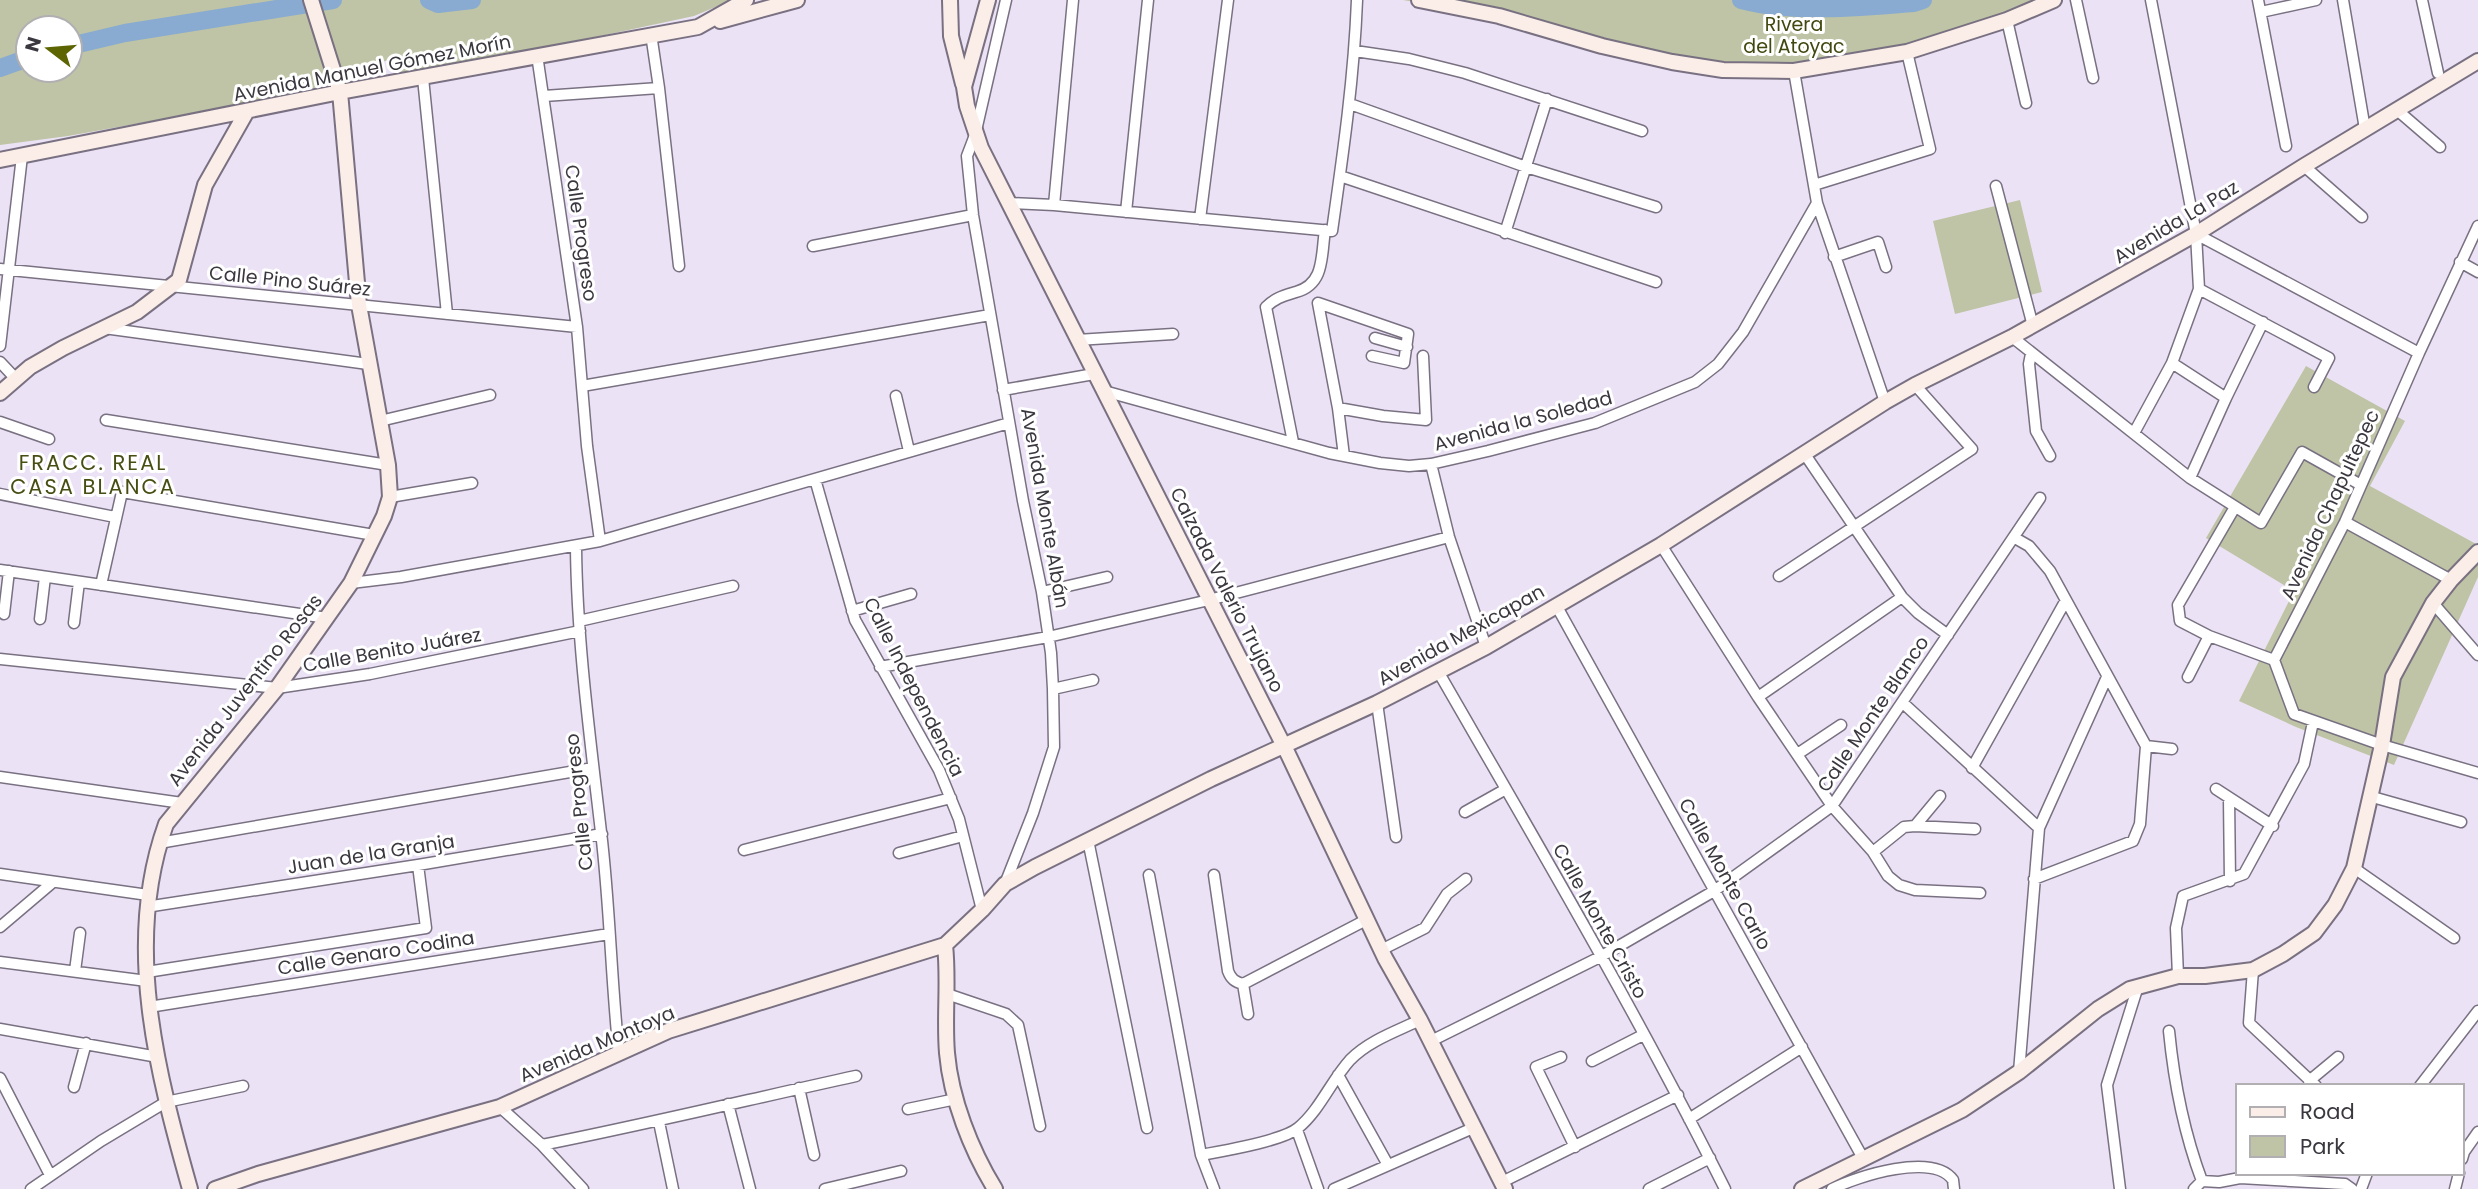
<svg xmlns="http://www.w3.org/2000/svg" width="2478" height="1189" font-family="Poppins,sans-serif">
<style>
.green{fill:#bec4a5;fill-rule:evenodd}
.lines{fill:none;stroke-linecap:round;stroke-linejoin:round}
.river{stroke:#89abd1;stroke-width:18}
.street-casing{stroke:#797182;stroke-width:13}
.secondary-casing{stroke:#797182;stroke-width:18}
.street{stroke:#fff;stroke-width:10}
.secondary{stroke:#fbeee8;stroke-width:14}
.labels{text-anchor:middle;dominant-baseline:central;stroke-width:6;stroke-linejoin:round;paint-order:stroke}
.park-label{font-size:19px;fill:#42480f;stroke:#fff}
.street-label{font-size:19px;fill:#3b373f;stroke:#fff}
.neighbourhood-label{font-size:21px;letter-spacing:2px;fill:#484e13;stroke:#fff}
</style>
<rect width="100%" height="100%" fill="#ece2f6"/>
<path class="green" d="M0 0H732L694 16 497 58 402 74 390 60 355 67 354 75 286 97 68 136 0 145ZM28 28H70V70H28Z
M1403 0H2054L1907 52 1794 71 1672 62 1499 16Z
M2020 200 2042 292 1955 314 1933 221Z
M2306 366 2405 421 2370 486 2478 545V577L2394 765 2296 727 2239 701 2294 591 2206 538Z"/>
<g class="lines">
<path class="river" d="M429 0 438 4 472 0
M1741 0C1796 14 1858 7 1914 3L1923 0
M70 46 125 33 333 0
M0 68 28 58"/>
<defs>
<path id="street" d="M2076 0 2093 78
M2258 0 2286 146
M2343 0 2365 129
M2422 0 2438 73
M2261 12 2316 0
M2007 20 2026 103
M651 34 659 88 679 266
M1355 51 1409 59 1465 73 1642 131
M537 55 577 327 587 446 600 541
M1794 71 1817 203 1885 402
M423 78 447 314
M544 96 659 88
M1350 104 1526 167 1656 207
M2397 110 2440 147
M2304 166 2362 217
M1340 176 1656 282
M1814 185 1930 149 1907 52
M1996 186 2033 326
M1008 203 1054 205 1332 231C1343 154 1354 78 1357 0
M1054 205 1073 0
M1126 212 1148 0
M1200 219 1228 0
M2478 226 2419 353 2345 522 2274 660 2294 714 2382 745 2478 773
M1505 233 1547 99
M2196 234 2419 353
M813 246 973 215
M1834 257 1878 242 1886 267
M2460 262 2478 272
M0 269 577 327
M2199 289 2329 358 2314 387
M104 328 368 364
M2012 337 2190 478 2261 523 2302 452 2361 485
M1375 338 1407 347
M1077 340 1173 334
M0 346 22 156
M2031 354 2029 364 2036 431 2050 456
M0 362 16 379
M2172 363 2226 398
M582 386 990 315
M1003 390 1094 374
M1104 391 1329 453 1380 463 1409 466 1431 464 1488 451 1595 423 1695 382 1718 364 1743 332 1817 203
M896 396 909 451
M1338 408 1383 416 1426 420 1423 356
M106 420 388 465
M380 421 490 395
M0 422 49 439
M2134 433 2172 363 2199 289 2196 234 2151 0
M1293 442 1266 307C1275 298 1283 296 1296 292 1325 284 1321 256 1325 230
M1804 453 1902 597 1918 613 1948 635
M1344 456 1338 408 1318 303 1408 334 1404 363 1372 356
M1431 464 1449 537 1486 647
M2190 478 2226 398 2263 322
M815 479 855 620 939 770 959 819 982 910
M0 494 115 517
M390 497 472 483
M2235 507 2178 605 2180 621 2209 636 2274 660
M2345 522 2451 580
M2015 538 2029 546 2050 571 2146 746 2140 824 2133 841 2034 879
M1661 545 1758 697 1832 806 1873 852 1888 876 1899 885 1915 890 1980 893
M576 547C577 642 590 737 601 832 610 906 611 980 619 1054
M0 570 327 618
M1779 576 1972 449 1915 385
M351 583 401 577 600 541 1009 423
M101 585 122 492 374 535
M1042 592 1107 577
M2433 603 2478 655
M1556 605 1864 1160
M852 611 911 594
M4 614 9 571
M40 619 45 577
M579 621 733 586
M74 623 79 582
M0 659 277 688 370 674 580 631
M880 667 1048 637 1209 600 1449 537
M1439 673C1537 843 1637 1013 1725 1189
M2188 677 2209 636
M1053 689 1093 680
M1758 697 1902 597
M1377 703 1396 837
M1903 703 2039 828
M2146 746 2172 749
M1799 753 1841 725
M1972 768 2066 600
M0 777 182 803
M2216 789 2273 826
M2369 796 2461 822
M2229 798 2230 881
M1465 812 1506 789
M1915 826 1940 796
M1088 840 1147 1128
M159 843 593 768
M744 850 951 798
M1873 852 1904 827 1915 826 1975 829
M899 853 963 836
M2354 868 2454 938
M0 874 148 895
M1149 875 1201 1155 1214 1189
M1214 875 1228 971C1231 979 1235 982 1243 984
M1005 884 1033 813 1054 747 1053 689 1051 653 1042 592 1023 501 973 215 967 156 975 135 1006 0
M146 907 418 865 602 834
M0 927 53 882
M1381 950 1425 928 1447 894 1466 879
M0 962 147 981
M2253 970 2249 1023 2316 1086
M75 971 80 933
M147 972 426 928 418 865
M2178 976 2176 928 2183 896 2244 874 2304 764 2313 722
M1243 984 1366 920
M1243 984 1248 1014
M947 994 1006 1014 1018 1025 1040 1126
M149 1007 609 934
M0 1029 158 1057
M2169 1031C2174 1082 2184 1133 2202 1181
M1431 1041 1600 957 1714 891 1832 806 2040 498
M1561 1057 1536 1067 1575 1147
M1592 1061 1643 1035
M2019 1072 2039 828 2107 677
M1338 1075 1388 1165
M0 1078 50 1175
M2309 1081 2338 1057
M2420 1086 2478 1011
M74 1087 86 1043
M799 1088 814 1155
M728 1104 750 1189
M500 1107 542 1145 583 1189
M908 1109 956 1099
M1689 1119 1802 1047
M659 1122 673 1189
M1297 1130 1318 1189
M542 1145C648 1124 751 1099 856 1076
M1201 1155C1222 1151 1283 1141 1298 1128 1320 1110 1331 1081 1350 1060 1368 1041 1397 1031 1420 1020
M2462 1159 2464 1152 2478 1132
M1502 1182 1678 1095
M31 1189 101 1141 166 1102 243 1086
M825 1189 901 1171
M1334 1189 1473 1128
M1649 1189 1710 1158
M1832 1189C1858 1176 1933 1152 1953 1180L1954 1189
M2120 1189 2107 1085 2138 986
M2194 1189 2202 1181 2219 1182 2240 1178 2345 1184 2352 1189
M2361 1189 2367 1173
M2455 1189 2459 1173"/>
<path id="secondary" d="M950 0 951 36 963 84
M988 0 964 87 967 106 981 148 1288 754 1385 958 1420 1020 1505 1189
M1419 0 1499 16 1602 46 1672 62 1723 70 1794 71 1907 52 2007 20 2054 0
M720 21 797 0
M0 160 340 92 698 27 746 0
M0 393 30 367 63 348 137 312 179 280 205 185 247 111
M945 945C949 981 944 1017 947 1053 951 1099 971 1150 995 1189
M190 1189C157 1072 123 943 166 824L277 688 351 583 384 516 390 497 388 465 359 305 340 92 311 0
M215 1189 258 1174 500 1107 668 1031 945 945 982 910 1005 884 1035 867 1211 779 1377 703 1486 647 1661 545 1885 402 1915 385 2012 337 2196 234 2304 166 2478 61
M1802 1189 1962 1110 2019 1072 2098 1009 2130 989 2178 976H2205L2253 970 2283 954 2314 933 2335 905 2354 868 2382 745 2393 677 2433 603 2451 580 2478 552"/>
</defs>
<use href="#street" class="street-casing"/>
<use href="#secondary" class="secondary-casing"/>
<use href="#street" class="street"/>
<use href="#secondary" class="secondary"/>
</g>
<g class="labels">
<g class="park-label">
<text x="1794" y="24">Rivera<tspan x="1794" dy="22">del Atoyac</tspan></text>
</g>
<g class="street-label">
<text transform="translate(372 68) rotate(-11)">Avenida Manuel Gómez Morín</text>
<text transform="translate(2176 222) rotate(-31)">Avenida La Paz</text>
<text transform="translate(581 233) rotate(82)">Calle Progreso</text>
<text transform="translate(290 281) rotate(6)">Calle Pino Suárez</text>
<text transform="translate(1523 421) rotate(-15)">Avenida la Soledad</text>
<text transform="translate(2330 505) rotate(-65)">Avenida Chapultepec</text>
<text transform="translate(1045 508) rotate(80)">Avenida Monte Albán</text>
<text transform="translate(1227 590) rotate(63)">Calzada Valerio Trujano</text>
<text transform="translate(1461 635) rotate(-29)">Avenida Mexicapan</text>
<text transform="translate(392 650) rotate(-10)">Calle Benito Juárez</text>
<text transform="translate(914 687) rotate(63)">Calle Independencia</text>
<text transform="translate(245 690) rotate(-52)">Avenida Juventino Rosas</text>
<text transform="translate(1873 714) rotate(-56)">Calle Monte Blanco</text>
<text transform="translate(579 802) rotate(-96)">Calle Progreso</text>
<text transform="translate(371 854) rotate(-9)">Juan de la Granja</text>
<text transform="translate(1725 874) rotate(61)">Calle Monte Carlo</text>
<text transform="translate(1600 921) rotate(61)">Calle Monte Cristo</text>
<text transform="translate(376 953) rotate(-9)">Calle Genaro Codina</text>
<text transform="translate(597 1044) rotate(-23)">Avenida Montoya</text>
</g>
<g class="neighbourhood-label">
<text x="93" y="462">FRACC. REAL<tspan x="93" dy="24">CASA BLANCA</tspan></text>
</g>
</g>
<rect x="2236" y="1084" width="228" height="91" fill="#ffffff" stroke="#b1afb2" stroke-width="2"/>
<rect x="2250" y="1107" width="35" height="10" fill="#fbeee8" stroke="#b1afb2" stroke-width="2"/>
<text x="2300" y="1119" font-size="21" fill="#3b373f">Road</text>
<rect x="2250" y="1136" width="35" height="21" fill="#bec4a5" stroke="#b1afb2" stroke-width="2"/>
<text x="2300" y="1154" font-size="21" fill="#3b373f">Park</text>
<g transform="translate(49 49) rotate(286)"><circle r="33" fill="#ffffff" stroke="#b1afb2" stroke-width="2"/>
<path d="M0-5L12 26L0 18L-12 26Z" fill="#5d6503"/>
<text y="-10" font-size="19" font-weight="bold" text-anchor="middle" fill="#3b373f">N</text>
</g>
</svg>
